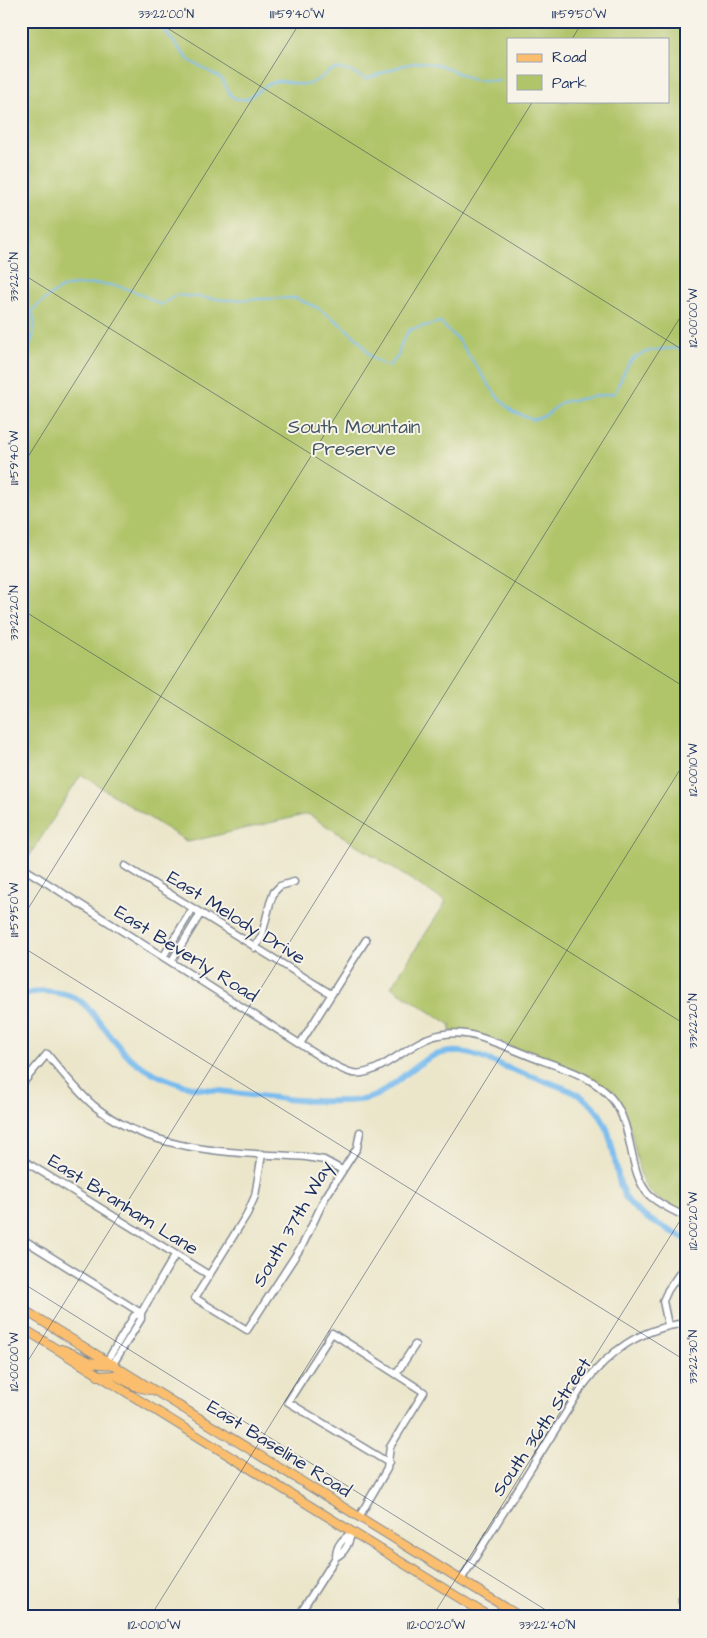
<svg xmlns="http://www.w3.org/2000/svg" width="707" height="1638" font-family="'Architects Daughter',sans-serif">
<style>
.green{fill:#b0c469;stroke:#667a64;fill-rule:evenodd}
.lines{fill:none;stroke-linecap:round;stroke-linejoin:round}
.stream{stroke:#78bbee;stroke-width:2}
.canal{stroke:#78bbee;stroke-width:6}
.minor-casing{stroke:#838a94;stroke-width:9}
.major-casing{stroke:#838a94;stroke-width:10}
.minor{stroke:#fff;stroke-width:6}
.major{stroke:#fabe6e;stroke-width:8}
.ticks{fill:none;stroke:#1b2f5e;stroke-width:1;stroke-opacity:0.45}
.labels{text-anchor:middle;dominant-baseline:central;stroke-width:4;stroke-linejoin:round;paint-order:stroke}
.park-label{font-size:19px;fill:#405461;stroke:#f7f3e8}
.street-label{font-size:19px;fill:#1b2f5e;stroke:#f7f3e8}
.neatline{fill:none;stroke:#1b2f5e;stroke-width:2}
.ticks-label{font-size:12px;text-anchor:middle;fill:#1b2f5e}
</style>
<rect width="100%" height="100%" fill="#f7f3e8"/>
<filter id="ink" filterUnits="userSpaceOnUse"><feTurbulence type="fractalNoise" baseFrequency=".02" numOctaves="2"/><feDisplacementMap in="SourceGraphic" scale="10" xChannelSelector="R" yChannelSelector="G"/><feConvolveMatrix kernelMatrix="1 2 1 2 8 2 1 2 1" color-interpolation-filters="sRGB"/></filter>
<filter id="wash" filterUnits="userSpaceOnUse"><feTurbulence type="fractalNoise" baseFrequency=".0096" numOctaves="4" result="noise"/><feDisplacementMap in="SourceGraphic" scale="20" xChannelSelector="R" yChannelSelector="G"/><feGaussianBlur stdDeviation="1.12" result="paint"/><feColorMatrix in="noise" values="0 0 0 0 0 0 0 0 0 0 0 0 0 0 0 0 0 1.4 0 .05"/><feComposite in="paint" operator="in"/></filter>
<g filter="url(#wash)">
<rect width="100%" height="100%" fill="#ebe6ca"/>
<path class="green" d="M21 21H686V1214C673 1207 655 1200 647 1188 641 1180 639 1169 637 1159 630 1125 627 1103 597 1082L485 1036 450 1031 451 1025 391 987 446 902 308 814 188 842 81 775 25 863 21 866ZM508 39H668V101H508Z"/>
<g class="lines">
<path class="stream" d="M156 21 189 60 222 79 231 96 237 99H247C257 93 269 80 281 81 291 82 299 86 309 84 316 82 320 78 326 74 339 64 352 72 366 79L404 65 419 62 440 65 473 80 499 81
M21 163H28
M21 363C31 343 39 332 32 310 43 301 55 290 68 286 73 285 79 285 84 285 115 281 135 290 161 305L176 295 226 300 295 298 316 307 338 322 359 340 371 357 388 367 398 356 401 344 409 330 440 322 459 341 496 395 512 411 533 420 545 416 562 402 615 393C619 384 623 373 628 365 639 347 668 349 686 348"/>
<path class="canal" d="M21 997C31 992 41 990 52 992 61 993 71 995 79 1000 98 1014 111 1042 130 1058 150 1074 178 1086 204 1089 249 1094 295 1103 341 1101 350 1101 360 1101 369 1098 389 1092 409 1068 429 1058 438 1053 450 1051 461 1052 478 1054 495 1063 511 1069 532 1077 554 1083 575 1093 607 1109 611 1139 617 1171 619 1182 622 1193 628 1201 641 1219 667 1228 686 1239"/>
</g>
</g>
<g filter="url(#ink)">
<g class="lines">
<defs>
<path id="minor" d="M125 866 331 994
M21 869 28 871 300 1044C315 1053 336 1069 353 1073 374 1077 402 1051 420 1042 438 1032 460 1031 479 1037 497 1043 515 1050 532 1057 559 1067 593 1075 612 1099 635 1127 627 1173 650 1196 660 1205 674 1211 686 1217
M255 948 262 935 270 903 274 892 280 886 294 882
M163 957 193 908
M171 962 201 913
M300 1044 366 940
M21 1085 47 1054C62 1072 76 1090 93 1105 152 1154 234 1152 306 1157L324 1160 342 1170
M262 1154 255 1196 247 1214 195 1298 247 1330 303 1244 325 1198 357 1148 360 1132
M21 1159 209 1275
M21 1238 141 1313
M668 1325 663 1301 668 1290 686 1264
M107 1361 134 1316 141 1313
M113 1364 141 1319V1313L175 1255
M396 1374 415 1345
M359 1517 387 1469 390 1447 424 1392 332 1333 288 1402 389 1463
M336 1557C346 1552 349 1542 352 1532
M461 1580 582 1387C609 1351 639 1329 686 1323
M686 1591 682 1596V1602L686 1607
M298 1617 336 1557C336 1545 343 1539 352 1532"/>
<path id="major" d="M21 1308 521 1617
M21 1327 490 1617
M61 1349C82 1355 89 1367 113 1364
M98 1376 114 1375 137 1387 149 1390"/>
</defs>
<use href="#minor" class="minor-casing"/>
<use href="#major" class="major-casing"/>
<use href="#minor" class="minor"/>
<use href="#major" class="major"/>
</g>
</g>
<path class="ticks" d="M156 21 686 352M572 39 583 21M21 273 686 688M21 468 301 21M21 609 686 1025M21 920 533 101M21 946 686 1361M21 1282 557 1617M21 1372 686 308M150 1617 686 760M432 1617 686 1211"/>
<g class="labels">
<g class="park-label">
<text x="354" y="427">South Mountain<tspan x="354" dy="22">Preserve</tspan></text>
</g>
<g class="street-label">
<text transform="translate(236 918) rotate(32)">East Melody Drive</text>
<text transform="translate(186 954) rotate(32)">East Beverly Road</text>
<text transform="translate(123 1205) rotate(32)">East Branham Lane</text>
<text transform="translate(293 1224) rotate(-60)">South 37th Way</text>
<text transform="translate(542 1427) rotate(-56)">South 36th Street</text>
<text transform="translate(279 1449) rotate(32)">East Baseline Road</text>
</g>
</g>
<rect width="707" height="1638" fill="none" stroke="#f7f3e8" stroke-width="55"/>
<rect x="507" y="38" width="162" height="65" fill="#f7f3e8" stroke="#9fa5b1"/>
<rect x="517" y="54" width="25" height="8" fill="#fabe6e" stroke="#9fa5b1"/>
<text x="552" y="62" font-size="15" fill="#1b2f5e">Road</text>
<rect x="517" y="75" width="25" height="15" fill="#b0c469" stroke="#9fa5b1"/>
<text x="552" y="88" font-size="15" fill="#1b2f5e">Park</text>
<rect x="28" y="28" width="652" height="1582" class="neatline"/>
<g class="ticks-label">
<text x="166" y="18">33°22'00"N</text>
<text x="297" y="18">111°59'40"W</text>
<text x="579" y="18">111°59'50"W</text>
<text transform="translate(14 277) rotate(-90)" y="4">33°22'10"N</text>
<text transform="translate(693 318) rotate(-90)" y="4">112°00'00"W</text>
<text transform="translate(14 458) rotate(-90)" y="4">111°59'40"W</text>
<text transform="translate(14 613) rotate(-90)" y="4">33°22'20"N</text>
<text transform="translate(693 770) rotate(-90)" y="4">112°00'10"W</text>
<text transform="translate(14 910) rotate(-90)" y="4">111°59'50"W</text>
<text transform="translate(693 1021) rotate(-90)" y="4">33°22'20"N</text>
<text transform="translate(693 1221) rotate(-90)" y="4">112°00'20"W</text>
<text transform="translate(693 1357) rotate(-90)" y="4">33°22'30"N</text>
<text transform="translate(14 1362) rotate(-90)" y="4">112°00'00"W</text>
<text x="154" y="1629">112°00'10"W</text>
<text x="436" y="1629">112°00'20"W</text>
<text x="547" y="1629">33°22'40"N</text>
</g>
</svg>
